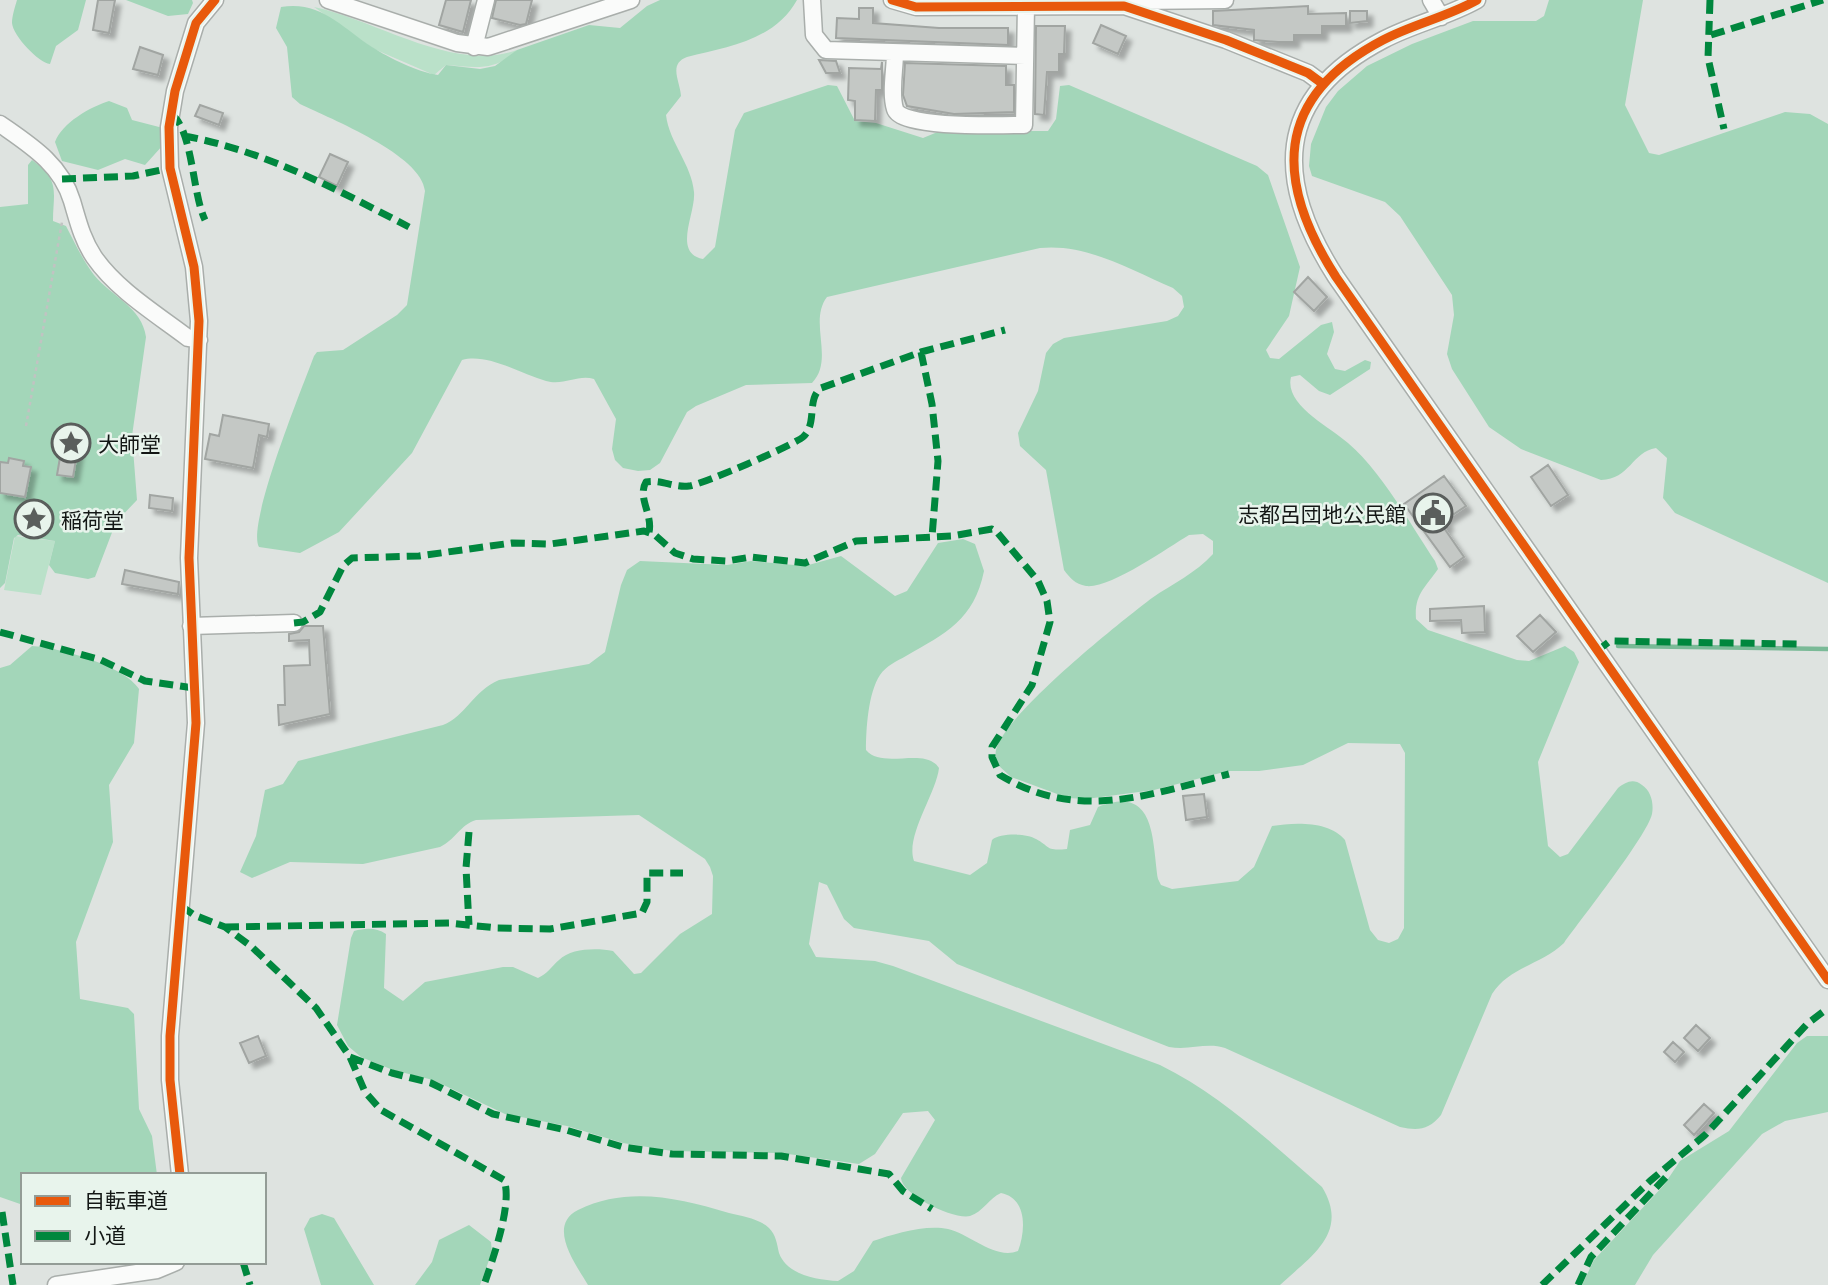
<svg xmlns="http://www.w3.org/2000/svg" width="1828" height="1285" font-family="'Playfair Display','Noto Sans JP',serif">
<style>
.green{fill:#bae1c9}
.forest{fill:#a3d6b9}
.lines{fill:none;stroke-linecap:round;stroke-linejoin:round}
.stream{stroke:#7aba97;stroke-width:4.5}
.building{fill:#c4c8c5;stroke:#a1a5a2;stroke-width:2;filter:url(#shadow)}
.minor-casing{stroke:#a9aeab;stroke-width:19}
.path{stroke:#c1c3c2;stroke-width:2.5;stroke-dasharray:3.5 3.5;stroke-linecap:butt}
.minor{stroke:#fafbfa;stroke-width:16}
.quiet{stroke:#00873e;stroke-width:7;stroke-dasharray:14 7;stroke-linecap:butt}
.cycleway-casing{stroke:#e8f4ec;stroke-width:13}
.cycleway{stroke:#e8590c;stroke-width:9}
.labels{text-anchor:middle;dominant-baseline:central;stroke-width:5;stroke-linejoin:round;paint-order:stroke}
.poi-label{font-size:21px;fill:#131715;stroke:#e8f4ec;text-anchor:start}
</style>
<defs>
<filter id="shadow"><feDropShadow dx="5.5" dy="5.5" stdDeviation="2" flood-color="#0004"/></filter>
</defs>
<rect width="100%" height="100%" fill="#dee3e0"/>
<path class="green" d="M314 7C377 20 453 73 517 50 495 72 474 67 446 65L434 75 374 49Z
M15 536 55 541 41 595 4 590Z"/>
<path class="forest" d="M17 0H86L78 30 56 46 50 64C39 63 13 36 12 23 12 16 15 7 17 0Z
M126 0H192L193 3 188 14 168 16Z
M660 0H797C775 40 728 47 687 57 668 64 680 81 681 96L666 115C669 142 692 165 694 192 696 213 672 253 703 259L715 247 735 130 744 113 828 85 837 86 855 121 876 123 923 138 940 131H1048L1056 119 1060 86 1069 85 1257 166 1268 175 1300 267 1289 316 1266 350 1270 358 1279 359 1321 325 1332 322 1334 332 1327 354 1335 369 1345 371 1365 360 1371 362 1370 369 1330 395 1319 391 1300 375 1291 377C1284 405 1330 427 1348 443 1382 472 1410 524 1435 561L1438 569C1426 587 1414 594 1416 619L1428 630 1517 660 1529 661 1565 646 1574 652 1579 662 1538 762 1548 846 1560 857 1568 854 1618 788C1626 782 1633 778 1642 785 1651 791 1654 803 1652 814 1647 836 1581 919 1564 943 1541 965 1509 967 1492 994L1441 1115C1429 1130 1418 1131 1400 1127L1225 1048C1206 1042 1189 1051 1169 1047L957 964 929 941 854 928 844 919 827 885 819 882 809 944 816 957 875 961 893 966 1160 1065C1221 1095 1270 1142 1322 1187 1350 1233 1311 1256 1280 1285H588C577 1266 546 1226 578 1210 628 1186 678 1198 729 1213 742 1216 760 1219 769 1228 776 1235 777 1244 779 1253 787 1275 817 1280 838 1281L854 1271 873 1241C893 1234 926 1224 948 1229 970 1234 995 1260 1018 1251 1026 1230 1027 1198 1001 1193 989 1198 983 1212 970 1216 954 1220 902 1195 901 1178L935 1120 928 1111 903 1113 875 1154 859 1164 781 1153 672 1151 623 1143 567 1126 505 1114 433 1080 393 1070 361 1057 348 1046 337 1025 351 938 354 931C365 928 376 927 386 934L384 988 403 1001 425 982 503 967H513L538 978C547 974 551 967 559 960 571 948 597 948 613 951L634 974 641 973 680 934 712 914 713 876 710 867 705 859 639 815 476 820C460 825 455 840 440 847L363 864 290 862 252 878 240 872 256 836 265 790 283 784 298 761 443 725C466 716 473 691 499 680L589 664 605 652 621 585 627 570 640 561 727 565 751 561 805 566 841 556 895 596 907 591 938 543 963 539 975 544 984 571C974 620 946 633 906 656 897 661 886 666 880 675 868 693 866 730 866 750 883 770 925 746 939 768 936 794 905 836 914 861L970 875 987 863 992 840C1000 833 1027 833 1036 839 1051 847 1045 851 1067 849L1070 830 1090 825 1098 807C1156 784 1152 839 1158 879L1161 885 1172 889 1238 881 1254 867 1272 826C1295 822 1330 821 1345 840L1370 930 1378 940 1389 943 1398 939 1404 928 1405 753 1400 744 1348 743 1303 765 1259 771H1228L1154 790 1086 799 1068 798 1011 777 998 765C996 760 995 755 996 750 1004 715 1120 622 1152 598 1172 584 1196 573 1213 554V541L1203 534 1189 535C1167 548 1110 589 1086 586 1075 584 1070 578 1064 570L1046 470 1020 446 1018 433 1038 391 1046 353 1053 344 1064 338 1167 321 1178 316 1184 307 1182 296 1173 288C1131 270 1086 243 1040 248L827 297C808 322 835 359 812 383L746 385 696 406 687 412 660 463 650 470 638 471 623 468 615 460 612 449 616 419 594 379C578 374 564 386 546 381 521 374 488 353 462 360L412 453 339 532 300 553 259 547C246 525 303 386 314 356L317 352 343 350 397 315 407 305 425 191C422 155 331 119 300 104L292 97 287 47 276 28 281 7C320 0 343 28 372 47 389 58 418 72 438 75L446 65 480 69 495 66 517 50 589 25 620 28 647 6Z
M1549 0H1643L1625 105 1649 153 1659 155 1785 112 1810 114 1828 124V583L1675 513 1663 498 1667 458 1656 448C1632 452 1630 479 1601 480L1521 449 1489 427 1452 369 1447 354 1454 315 1452 295 1400 216 1385 202 1312 176 1309 166 1311 144 1326 107 1338 91 1367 66 1412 44 1473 21H1536L1544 16Z
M109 101 127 108 132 120 163 128V145L145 165 125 159 98 170 62 161 55 142C62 123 90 107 109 101Z
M32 160C61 180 53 193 53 221L66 226C75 243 82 259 94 275 112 297 142 307 146 337L132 436 137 500 116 522 95 577 88 579 55 573 49 565 55 541 18 535 14 538 5 583 0 588V207L28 204V165Z
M32 646C58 647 125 666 139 689L134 743 109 785 113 842 76 942 80 999 128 1008 134 1014 139 1109 152 1136 157 1175H23V1205L0 1197V668L10 665Z
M1807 1036H1828V1112L1785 1121 1762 1134 1653 1255 1635 1285H1582L1594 1260 1664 1185 1680 1161 1729 1131 1797 1043Z
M322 1214 334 1218 374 1285H321L304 1229 310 1218Z
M469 1225 491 1242 492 1252 480 1285H415L432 1262 439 1240Z"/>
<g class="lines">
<path class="stream" d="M1618 646 1828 649"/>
</g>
<path class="building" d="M98 0H115L109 33 93 30Z
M446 0H471L463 32 439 25Z
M496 0H532L526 24 520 25 492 18Z
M1308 6V14L1346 13V26H1322V35H1294V42H1278L1254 40V30L1213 25V11Z
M859 8H873V23L939 28H1008V45L836 38 837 18 859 19Z
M1350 11H1367V21L1350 23Z
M1101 25 1126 36 1118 54 1093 43Z
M1036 26H1065L1064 54H1059V72H1047L1044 115 1035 114Z
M140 47 163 55 158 75 133 69Z
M819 60 836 61 840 73H826Z
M882 62V90H876L875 121 855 120V101L848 100 849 68 881 69Z
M905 63 1006 66V85H1014V112L954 114 907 106 903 95Z
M200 105 223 113 219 125 195 116Z
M330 154 348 162 337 186 319 177Z
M1308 277 1327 297 1314 311 1294 292Z
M223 415 269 424 267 437 259 435 253 468 205 459 210 434 219 436Z
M64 434 80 437 73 477 57 475Z
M9 458 24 461 23 466 31 467 25 497 0 493V462L8 463Z
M1548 465 1568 495 1551 506 1531 477Z
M1444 476 1466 506 1445 520 1448 525 1444 528 1464 557 1450 567 1404 504Z
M150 495 173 498 172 511 149 508Z
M29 511 42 513 39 528 26 526Z
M125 570 179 582 178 594 122 584Z
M1484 606 1485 632 1462 633 1461 620 1430 621V609Z
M1540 615 1556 632 1533 652 1517 636Z
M304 626H323L330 714 279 725 278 705H285L284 666 310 665 309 640 289 641V634L299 632Z
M1204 794 1207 817 1186 820 1183 796Z
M1696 1025 1710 1038 1698 1051 1684 1038Z
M258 1036 266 1056 249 1063 240 1043Z
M1673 1042 1684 1052 1675 1062 1664 1052Z
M1704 1104 1714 1113 1694 1135 1684 1125Z"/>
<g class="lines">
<defs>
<path id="minor" d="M328 0 457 43 488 47 631 0
M812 0 814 35 826 50 1025 56
M892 0 916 7 1124 6 1226 40 1308 73 1323 84
M1431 0 1441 17
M1477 0C1447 17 1413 24 1383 40 1272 98 1275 182 1336 277L1828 980
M1135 9 1137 1 1225 0
M474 47 486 0
M895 53C895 69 890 93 895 109 901 129 1003 125 1024 125L1026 5
M0 124C30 145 61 164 72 201 78 221 82 239 94 257 117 290 155 313 188 338L199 340
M191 626 294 623
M180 1175 170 1080V1036L196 723 189 558 199 321 194 267 170 168 169 127 175 91 196 23 215 0
M56 1285 157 1270 176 1262"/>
</defs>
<use href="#minor" class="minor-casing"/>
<path class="path" d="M26 426 62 222"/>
<use href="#minor" class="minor"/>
<path class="quiet" d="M1710 0 1708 58 1724 129
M1711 35 1823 0
M171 114C193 129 192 193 205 220
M184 136C263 150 338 190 409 227
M62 179 133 176 170 168
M921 352 932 404 938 461 932 537
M649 532C653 515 637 497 646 482 660 479 675 488 689 486 703 484 794 445 803 437 818 423 806 400 821 388L921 352 1005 330
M294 623 303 622 320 612 343 566 352 558 419 556 512 543 550 544 644 531 655 535 675 553 693 559 727 561 751 557 805 563 856 541 952 536 992 529 997 532 1038 581 1047 601 1050 622 1032 685 992 747V757L1000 775C1077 822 1149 795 1229 774
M0 632 101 660 145 681 194 688
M1597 651 1610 641 1797 644
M469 832 466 868 469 925
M181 906 194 915 225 927 252 947 316 1008 350 1057 365 1092 381 1110 504 1180C513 1204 492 1261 484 1285
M225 927 449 923 497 928 550 929 642 913 647 902V873H683
M350 1057 392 1073 431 1083 493 1114 566 1130 623 1147 672 1154 781 1156 889 1174 903 1191 932 1209
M2 1212 13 1285
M243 1262 250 1285
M1542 1285 1650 1181 1705 1135 1807 1024 1828 1008
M1578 1285 1591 1257 1666 1177"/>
<defs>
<path id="cycleway" d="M892 0 916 7 1124 6 1226 40 1308 73 1323 84
M1477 0C1447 17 1413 24 1383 40 1272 98 1275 182 1336 277L1828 980
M180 1175 170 1080V1036L196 723 189 558 199 321 194 267 170 168 169 127 175 91 196 23 215 0"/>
</defs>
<use href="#cycleway" class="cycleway-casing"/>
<use href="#cycleway" class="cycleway"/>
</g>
<defs>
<symbol id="sight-ring" viewBox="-11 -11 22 22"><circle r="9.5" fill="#e8f4ec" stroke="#5a5e5c" stroke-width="1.5"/><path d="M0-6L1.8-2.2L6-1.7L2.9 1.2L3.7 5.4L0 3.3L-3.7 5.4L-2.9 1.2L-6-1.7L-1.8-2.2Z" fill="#5a5e5c"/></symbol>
<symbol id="civic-ring" viewBox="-11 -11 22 22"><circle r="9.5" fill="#e8f4ec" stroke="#5a5e5c" stroke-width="1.5"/><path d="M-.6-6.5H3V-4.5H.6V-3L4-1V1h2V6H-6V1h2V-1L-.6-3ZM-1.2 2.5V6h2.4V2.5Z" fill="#5a5e5c"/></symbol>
</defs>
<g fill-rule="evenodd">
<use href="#sight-ring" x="49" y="421" width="44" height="44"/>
<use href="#civic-ring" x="1411" y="491" width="44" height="44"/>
<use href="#sight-ring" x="12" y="497" width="44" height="44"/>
</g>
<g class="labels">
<g class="poi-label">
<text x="98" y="443">大師堂</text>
<text x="1406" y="513" text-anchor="end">志都呂団地公民館</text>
<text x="61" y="519">稲荷堂</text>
</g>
</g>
<rect x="21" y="1173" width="245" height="91" fill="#e8f4ec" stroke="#939c96" stroke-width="2"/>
<rect x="35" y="1196" width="35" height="10" fill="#e8590c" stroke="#939c96" stroke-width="2"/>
<text x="84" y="1208" font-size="21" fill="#131715">自転車道</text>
<rect x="35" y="1231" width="35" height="10" fill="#00873e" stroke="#939c96" stroke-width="2"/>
<text x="84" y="1243" font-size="21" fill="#131715">小道</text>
</svg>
